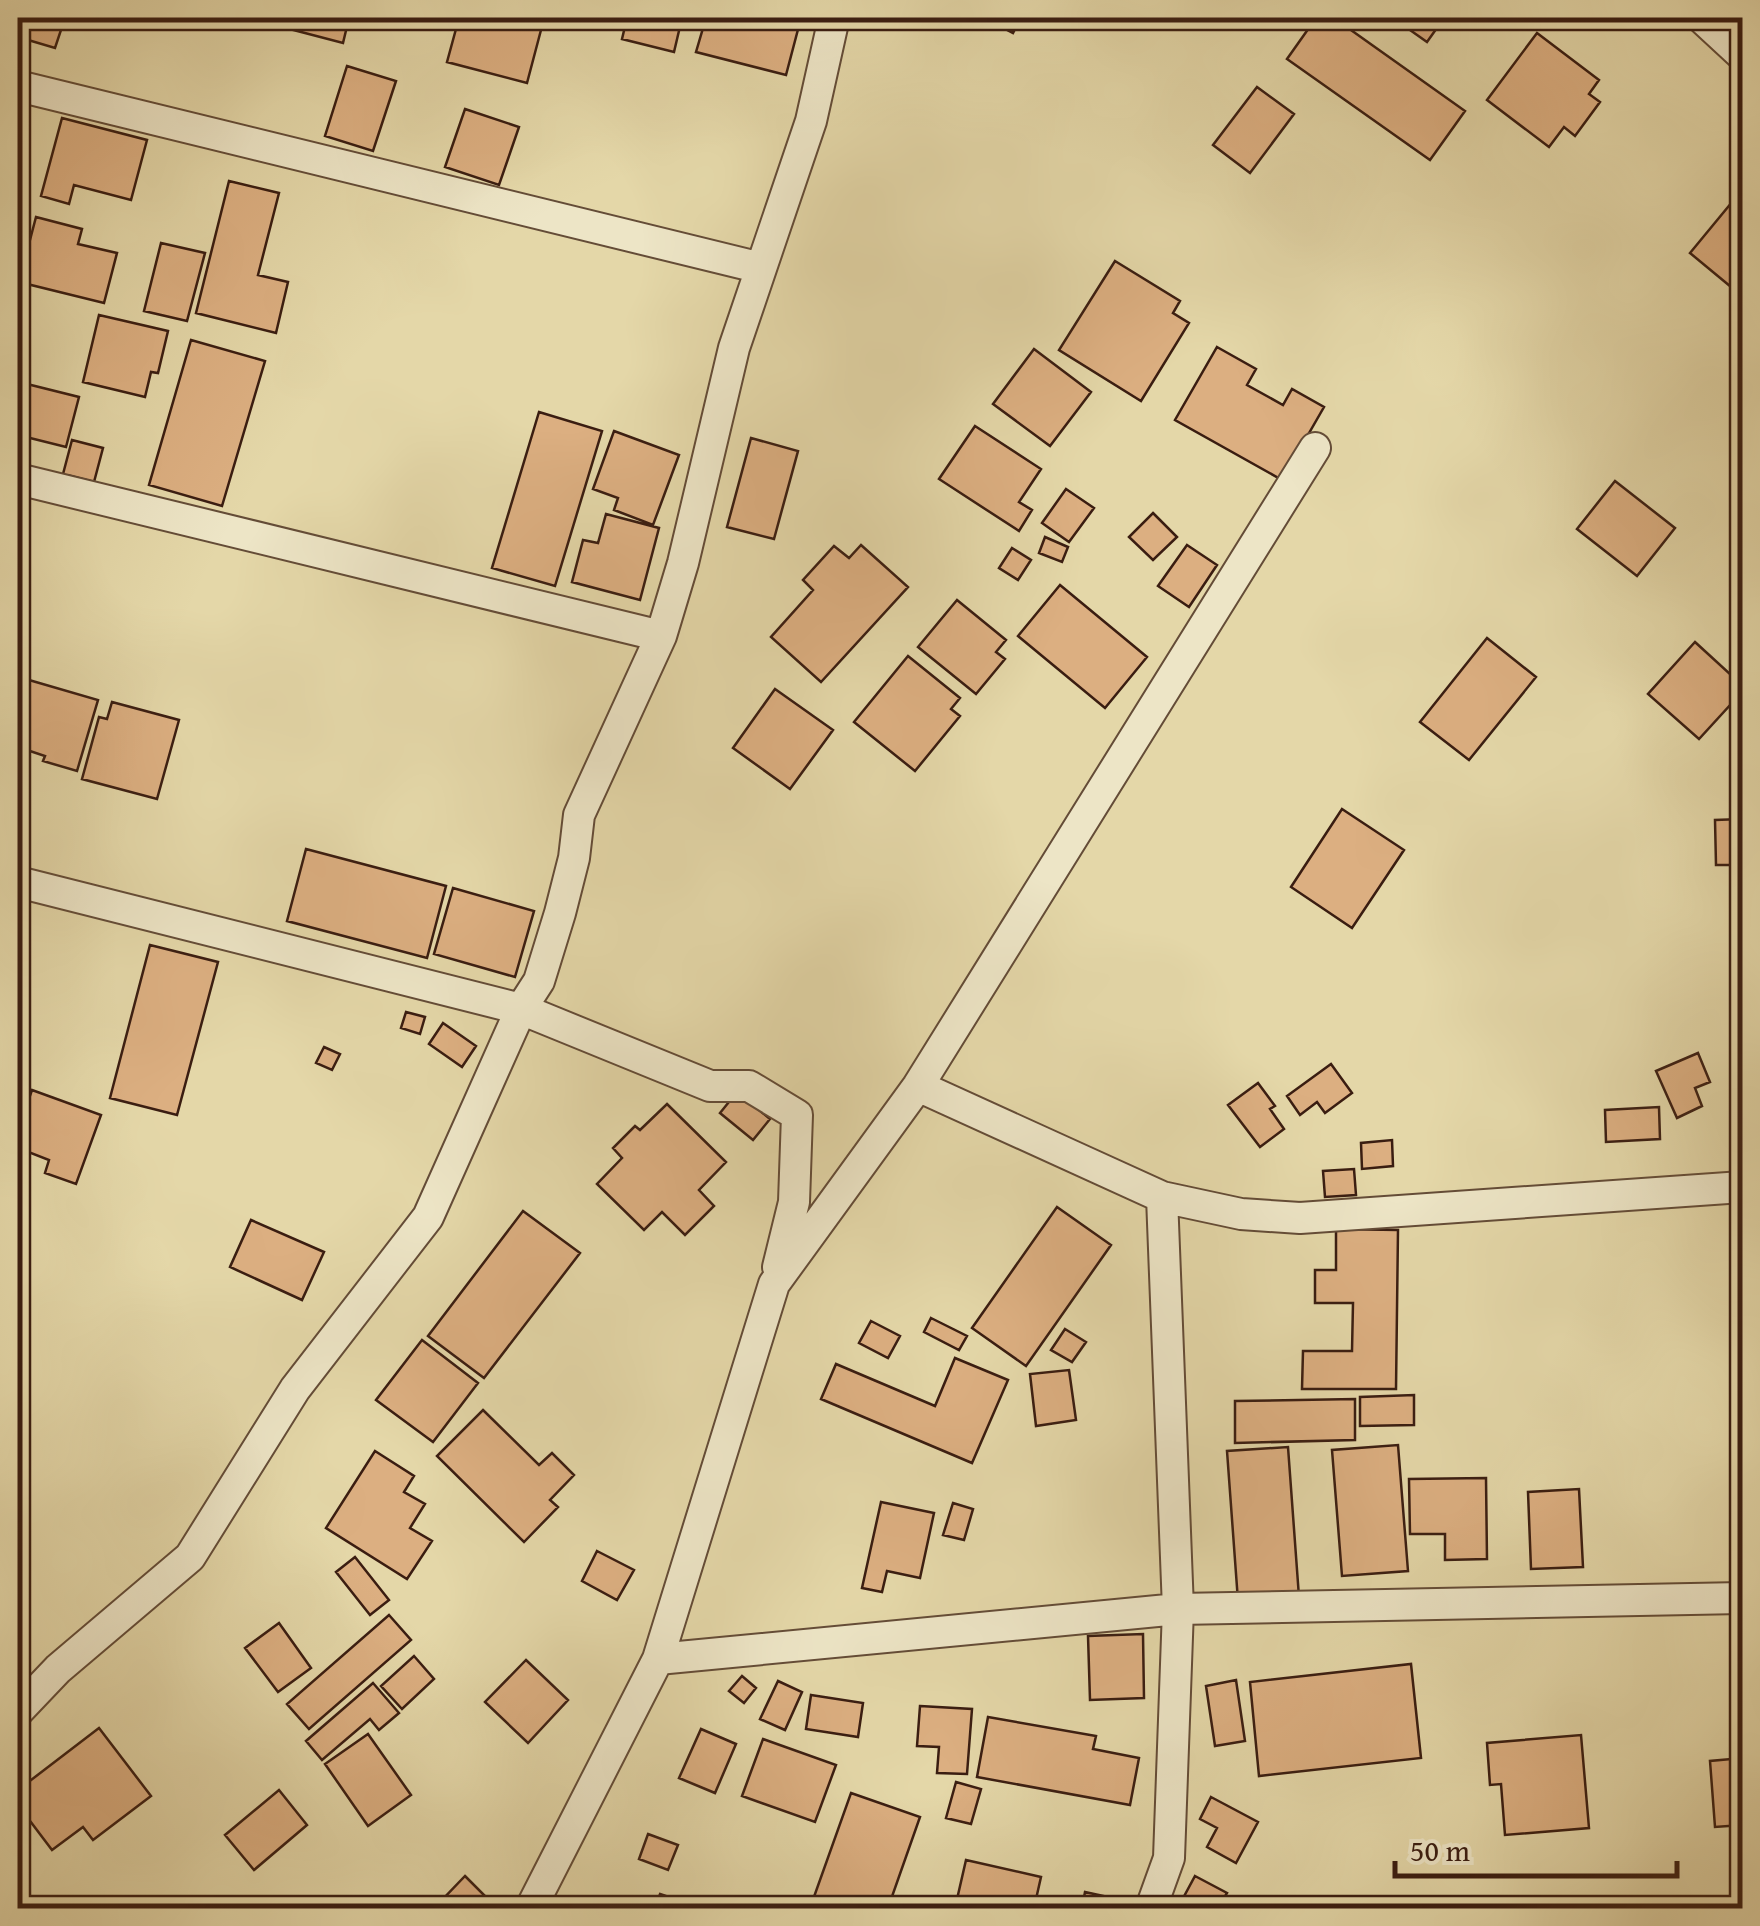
<svg xmlns="http://www.w3.org/2000/svg" width="1760" height="1926" font-family="'Gentium Book Plus',serif">
<style>
.building{fill:#dcaf81;stroke:#3a1d11;stroke-width:2.5}
.lines{fill:none;stroke-linecap:round;stroke-linejoin:round}
.minor-casing{stroke:#644c37;stroke-width:34}
.minor{stroke:#ede5c6;stroke-width:30}
</style>
<rect width="100%" height="100%" fill="#e4d7a8"/>
<filter id="stains"><feTurbulence type="fractalNoise" baseFrequency=".002" numOctaves="4"/><feColorMatrix values="0 0 0 0 .2 0 0 0 0 .09 0 0 0 0 .02 0 0 0 .5 -.17"/></filter>
<radialGradient id="worn" r=".72"><stop offset=".6" stop-color="#630" stop-opacity="0"/><stop offset="1" stop-color="#630" stop-opacity=".3"/></radialGradient>
<path class="building" d="M18 18H65L55 48 18 37Z
M264 18H349L343 43 263 22Z
M459 18H492L541 30 527 83 447 62Z
M627 18H682L674 52 622 39Z
M706 18H801L786 75 696 52Z
M984 18H1021L1013 33Z
M1316 18H1334L1465 111 1430 160 1287 59Z
M1393 18H1444L1427 42Z
M1537 33 1599 80 1589 94 1600 102 1575 136 1564 127 1549 147 1487 100Z
M347 66 396 81 373 151 325 136Z
M1257 87 1294 114 1250 173 1213 145Z
M465 109 519 127 499 185 445 167Z
M62 118 147 140 131 200 74 185 69 204 41 196Z
M229 181 279 193 258 275 288 282 276 333 196 313Z
M1742 190V296L1690 253Z
M36 217 82 229 78 244 117 253 104 303 19 282Z
M161 243 205 253 187 321 144 311Z
M1115 261 1180 301 1173 313 1189 323 1141 401 1059 350Z
M99 315 168 331 158 373 151 372 145 397 83 382Z
M191 340 265 361 222 506 149 485Z
M1217 347 1256 369 1247 385 1283 405 1292 389 1324 407 1282 480 1175 420Z
M1034 349 1091 392 1050 446 993 404Z
M19 382 79 397 66 447 18 435Z
M539 412 602 431 555 586 492 568Z
M975 426 1041 469 1019 502 1032 510 1019 531 939 479Z
M614 431 679 455 653 525 614 510 618 498 593 489Z
M751 438 798 451 774 539 727 527Z
M72 440 103 448 94 482 63 474Z
M1615 481 1675 528 1637 576 1577 529Z
M1066 489 1094 508 1069 542 1042 523Z
M1153 513 1177 537 1153 560 1129 537Z
M606 514 659 528 640 600 572 582 583 540 598 543Z
M1045 537 1068 547 1062 562 1039 553Z
M861 545 908 587 821 682 771 637 813 590 803 580 834 546 849 558Z
M1187 545 1217 565 1189 607 1158 586Z
M1012 548 1031 560 1018 580 999 568Z
M1060 585 1147 657 1105 708 1018 636Z
M957 600 1006 640 996 652 1005 659 976 694 918 647Z
M1487 638 1536 677 1469 760 1420 722Z
M1695 642 1742 685V692L1699 739 1648 694Z
M908 656 960 698 951 709 960 716 915 771 854 722Z
M29 680 98 700 77 771 43 761 45 756 18 747V719Z
M775 689 833 730 790 789 733 748Z
M112 702 179 720 157 799 82 779 99 717 107 719Z
M1342 809 1404 850 1352 928 1291 887Z
M1742 819V865H1716L1715 820Z
M306 849 446 886 427 958 287 921Z
M453 888 534 911 515 977 434 954Z
M150 945 218 962 177 1115 110 1098Z
M406 1012 425 1017 420 1034 401 1028Z
M443 1023 476 1046 462 1067 429 1044Z
M324 1047 340 1054 332 1070 316 1063Z
M1698 1053 1710 1082 1695 1088 1702 1106 1677 1118 1656 1071Z
M1331 1064 1352 1093 1325 1113 1317 1102 1300 1115 1287 1096Z
M1258 1083 1275 1106 1270 1109 1284 1129 1260 1147 1228 1105Z
M32 1090 101 1115 76 1184 45 1173 49 1160 18 1148V1130Z
M737 1092 770 1119 753 1140 720 1113Z
M667 1104 726 1162 699 1190 714 1206 685 1235 662 1212 644 1230 597 1184 622 1158 613 1148 635 1126 640 1130Z
M1659 1107 1660 1139 1606 1142 1605 1110Z
M1392 1140 1393 1166 1362 1169 1361 1143Z
M1354 1169 1356 1195 1325 1197 1323 1171Z
M1057 1207 1111 1245 1026 1366 972 1328Z
M523 1211 580 1253 484 1378 428 1336Z
M251 1220 324 1252 302 1300 230 1267Z
M1336 1229 1398 1230 1396 1389H1302L1303 1351H1352L1353 1303H1315V1270H1336Z
M931 1318 967 1336 959 1350 924 1332Z
M871 1321 900 1336 888 1358 859 1343Z
M1065 1329 1086 1342 1072 1362 1051 1350Z
M422 1340 478 1383 433 1442 376 1400Z
M955 1358 1008 1380 972 1463 821 1399 836 1364 935 1406Z
M1069 1370 1076 1420 1036 1426 1030 1374Z
M1414 1395V1425L1360 1426V1397Z
M1355 1399V1440L1235 1443V1401Z
M483 1410 539 1465 552 1453 574 1475 550 1500 558 1507 524 1542 437 1456Z
M1398 1445 1408 1571 1342 1576 1332 1450Z
M1288 1447 1299 1597 1238 1601 1227 1451Z
M375 1451 414 1476 404 1492 425 1504 410 1528 432 1541 407 1579 326 1528Z
M1486 1478 1487 1559 1445 1560V1534H1410L1409 1479Z
M1579 1489 1583 1567 1531 1569 1528 1492Z
M881 1502 934 1513 920 1578 887 1571 882 1592 862 1588Z
M953 1503 973 1509 964 1540 943 1535Z
M597 1551 634 1570 617 1600 582 1581Z
M355 1557 389 1600 370 1615 336 1572Z
M389 1615 411 1640 309 1729 287 1704Z
M279 1623 311 1668 278 1692 245 1648Z
M1143 1634 1144 1698 1090 1700 1088 1636Z
M414 1656 434 1679 402 1709 381 1686Z
M526 1660 568 1700 528 1743 485 1702Z
M1411 1664 1421 1758 1259 1776 1250 1682Z
M742 1676 756 1688 744 1703 729 1691Z
M1236 1680 1245 1741 1215 1746 1206 1686Z
M778 1681 802 1692 785 1730 760 1719Z
M373 1683 399 1713 379 1730 370 1719 322 1760 306 1741Z
M811 1695 863 1703 858 1737 806 1729Z
M920 1706 972 1709 967 1774 937 1773 939 1747 917 1746Z
M988 1717 1096 1736 1093 1749 1139 1758 1130 1805 977 1777Z
M99 1728 151 1796 93 1840 83 1827 52 1850 18 1805V1790Z
M701 1729 736 1744 715 1793 679 1778Z
M368 1734 411 1795 368 1826 325 1764Z
M1581 1735 1589 1828 1505 1835 1501 1784 1490 1785 1487 1743Z
M763 1739 836 1765 815 1822 742 1796Z
M1742 1758V1825L1715 1827 1710 1761Z
M956 1782 981 1789 971 1824 946 1818Z
M279 1790 307 1825 254 1870 225 1835Z
M851 1793 920 1817 888 1908H810Z
M1211 1797 1258 1822 1236 1863 1207 1847 1217 1828 1200 1819Z
M648 1834 678 1845 668 1870 639 1859Z
M966 1860 1041 1877 1034 1908H955Z
M465 1876 490 1901 483 1908H453L443 1899Z
M1195 1876 1227 1893 1218 1908H1192L1181 1902Z
M1085 1892 1117 1899 1114 1908H1082Z
M660 1894 701 1908H655Z"/>
<g class="lines">
<defs>
<path id="minor" d="M1702 18 1742 55
M18 86 761 268
M18 479 661 636
M18 882 521 1009 710 1086H749L797 1115 794 1202 778 1267
M918 1086 1162 1197 1241 1214 1300 1218 1742 1187
M658 1659 1178 1609 1742 1598
M18 1711 58 1669 190 1557 295 1389 428 1217 521 1009 539 981 560 913 574 858 579 815 661 636 683 563 734 348 811 121 834 18
M531 1908 658 1659 774 1284 918 1086 1315 448
M1151 1908 1169 1858 1178 1609 1162 1197"/>
</defs>
<use href="#minor" class="minor-casing"/>
<use href="#minor" class="minor"/>
</g>
<rect width="1760" height="1926" fill="none" stroke="#e4d7a8" stroke-width="60"/>
<rect x="20" y="20" width="1720" height="1886" fill="none" stroke="#3a1d11" stroke-width="5"/>
<rect x="30" y="30" width="1700" height="1866" fill="none" stroke="#3a1d11" stroke-width="2.5"/>
<path d="M1395 1861v15h282v-15" fill="none" stroke="#3a1d11" stroke-width="5"/>
<text x="1410" y="1861" font-size="30" fill="#3a1d11" stroke="#ede5c6" stroke-width="8" paint-order="stroke">50 m</text>
<rect width="100%" height="100%" filter="url(#stains)"/>
<rect width="100%" height="100%" fill="url(#worn)"/>
</svg>
